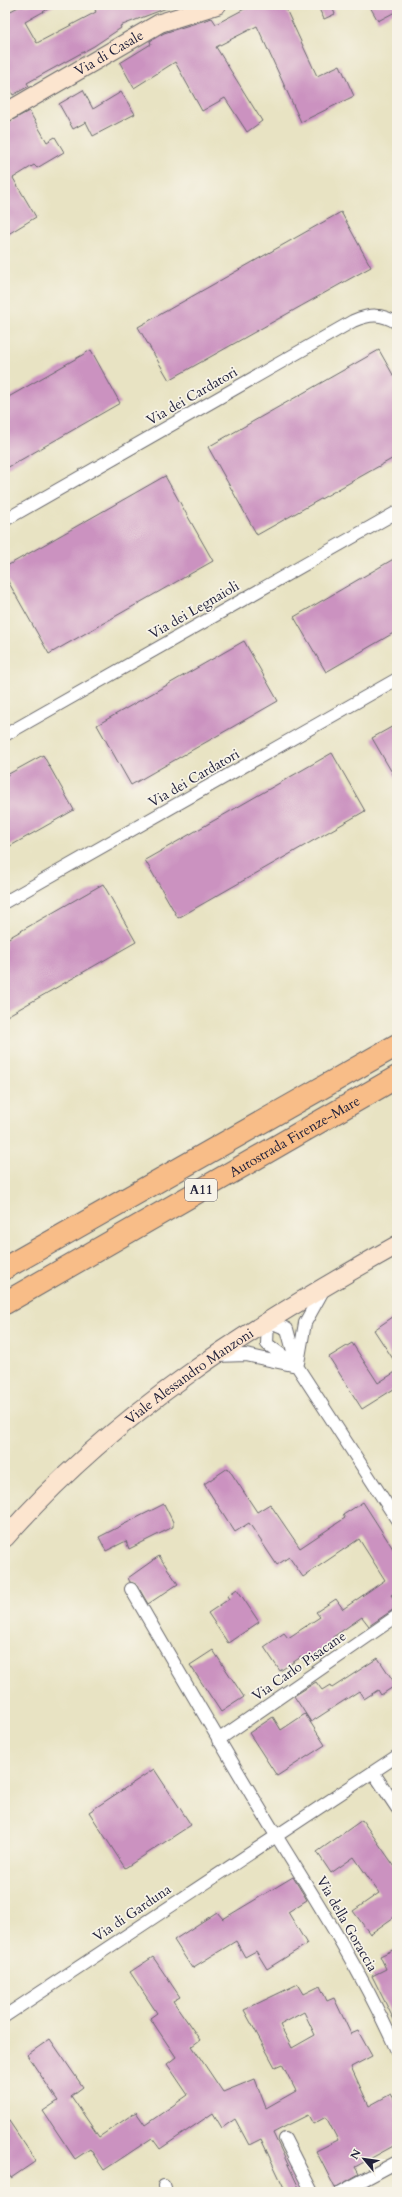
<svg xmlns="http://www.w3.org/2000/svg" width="402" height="2197" font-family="Cardo,serif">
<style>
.building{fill:#cb92c0;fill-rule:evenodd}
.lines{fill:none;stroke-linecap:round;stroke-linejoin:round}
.street-casing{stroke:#67666b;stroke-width:14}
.secondary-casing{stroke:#67666b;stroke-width:20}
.highway-casing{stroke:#67666b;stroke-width:24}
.street{stroke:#fff;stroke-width:12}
.secondary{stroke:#fce5cf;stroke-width:18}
.highway{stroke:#f8bd88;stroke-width:22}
.labels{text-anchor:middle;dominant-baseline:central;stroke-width:3.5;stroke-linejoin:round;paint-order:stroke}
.shield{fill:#f7f3e8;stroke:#62616f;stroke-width:1}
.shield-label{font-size:13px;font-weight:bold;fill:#22223b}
.street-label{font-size:14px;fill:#22223b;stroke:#f7f3e8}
</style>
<rect width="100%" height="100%" fill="#f7f3e8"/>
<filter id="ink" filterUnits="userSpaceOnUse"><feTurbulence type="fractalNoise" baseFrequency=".025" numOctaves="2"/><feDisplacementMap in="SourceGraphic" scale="8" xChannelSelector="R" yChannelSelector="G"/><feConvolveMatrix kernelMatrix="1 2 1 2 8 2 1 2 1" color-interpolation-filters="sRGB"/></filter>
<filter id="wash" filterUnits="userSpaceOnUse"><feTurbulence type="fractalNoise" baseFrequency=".012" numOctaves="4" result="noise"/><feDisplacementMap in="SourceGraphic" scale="16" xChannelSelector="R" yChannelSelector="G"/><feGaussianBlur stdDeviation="0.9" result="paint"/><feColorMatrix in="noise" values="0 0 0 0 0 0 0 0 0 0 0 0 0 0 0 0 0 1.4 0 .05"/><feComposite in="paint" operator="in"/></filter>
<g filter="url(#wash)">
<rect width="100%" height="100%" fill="#e8e3c3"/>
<g id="blocks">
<path class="building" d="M22 5H55L25 22 37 43 96 12 95 10 103 5 172 6 120 26 121 28 94 46 27 83 29 86 13 95 5 80V14Z
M252 5H284L317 76 340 65 354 96 301 122 257 26 216 47 262 121 247 132 225 98 202 111 175 62 134 88 120 63 151 44 150 41 164 33 212 18 216 24Z
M317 5H331L335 14 324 19Z
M369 5H397V11L378 21Z
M83 90 93 109 121 92 135 114 93 136 86 122 73 129 59 104Z
M29 111 47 142 55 137 64 152 37 168 34 165 13 178 36 217 5 236V124Z
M341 212 371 267 169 380 138 327Z
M91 350 120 403 5 469V399Z
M379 350 397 382V456L257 535 208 447Z
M165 476 213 561 49 654 5 576V567Z
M397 557V631L326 672 294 617Z
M244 641 278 701 131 785 97 725Z
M397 724V781L372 738Z
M332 753 365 811 178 918 145 860Z
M43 755 74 810 5 849V776Z
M103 884 136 942 5 1017V940Z
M397 1314V1365L374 1330Z
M352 1343 378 1383 397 1371V1387L362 1409 329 1357Z
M228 1468 257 1512 270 1504 300 1548 345 1518 343 1515 363 1502 397 1555V1598L394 1593 391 1595 397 1603V1607L369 1626 362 1617 333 1637 336 1641 305 1663 301 1657 280 1671 264 1647 284 1633 288 1638 320 1617 316 1612 336 1599 343 1609 385 1580 359 1539 303 1577 289 1557 277 1565 249 1523 235 1532 204 1484Z
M164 1504 173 1522V1527L129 1549 126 1541 106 1551 99 1537Z
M159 1556 178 1584 148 1604 137 1585 130 1582 128 1578Z
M237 1589 259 1622 228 1643 208 1613 229 1599 227 1596Z
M213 1650 244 1697 221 1712 190 1665Z
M378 1658 396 1685 381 1695 378 1690 364 1699 359 1691 311 1722 294 1696 316 1682 322 1690 330 1685 332 1688Z
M305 1714 325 1745 277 1776 249 1733 273 1717 281 1730Z
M154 1769 191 1825 125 1868 89 1812Z
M362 1820 397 1870V1915L370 1934 353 1911 379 1893 354 1857 331 1873 317 1852Z
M293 1877 307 1900 288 1912 307 1944 267 1969 256 1951 245 1957 236 1941 192 1968 174 1940 217 1912 223 1919Z
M397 1948V2026L372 1976 386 1969 380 1956Z
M153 1957 180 1997 173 2001 200 2040 192 2046 223 2092 255 2079 266 2108 296 2091 282 2064 275 2067 244 2010 298 1984 304 1994 320 1986 327 2001 334 1998 351 2034 358 2031 372 2056 351 2067 369 2106 391 2094 397 2104V2144L355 2167 359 2174 335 2188 316 2151 338 2140 326 2117 313 2124 308 2115 288 2125 273 2133 301 2192H286L261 2139 249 2145 235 2119 222 2128 213 2113 160 2149 152 2138 104 2170 90 2149 75 2159 43 2111 58 2101 27 2055 50 2039 83 2087 71 2096 99 2137 136 2112 145 2125 188 2095 167 2064 176 2057 150 2018 157 2013 130 1972ZM304 2012 315 2035 292 2048 280 2025Z
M5 2115 36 2161 11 2178 5 2168Z"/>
</g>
</g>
<g filter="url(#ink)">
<use href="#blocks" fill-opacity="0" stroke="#67666b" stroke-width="1"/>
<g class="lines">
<defs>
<path id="street" d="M5 520 353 321C370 314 381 313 397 323
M5 735 397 512
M5 902 397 679
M216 1356 246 1355 292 1365
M298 1363 305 1323 325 1287
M297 1366 267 1344 268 1321 287 1329 297 1366 397 1520
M131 1589C179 1672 227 1755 277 1837 320 1906 364 1976 397 2051
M218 1740 397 1616
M373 1772 397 1808
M5 2016 397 1756
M285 2139 312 2192
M164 2186 166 2192
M341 2192 397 2162"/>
<g id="secondary">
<path id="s1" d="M5 113 160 23 217 5"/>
<path id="s2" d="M5 1538C116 1411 251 1327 397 1245"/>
</g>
<g id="highway">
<path d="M5 1268 397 1045"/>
<path id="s3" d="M5 1303 397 1077"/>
</g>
</defs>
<use href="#street" class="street-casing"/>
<use href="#secondary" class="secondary-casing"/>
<use href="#highway" class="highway-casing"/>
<use href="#street" class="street"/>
<use href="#secondary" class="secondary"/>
<use href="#highway" class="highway"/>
</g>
</g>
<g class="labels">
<rect class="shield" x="185" y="1179" width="32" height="22" rx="3"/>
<g class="shield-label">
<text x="201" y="1190">A11</text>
</g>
<g class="street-label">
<text stroke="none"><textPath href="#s1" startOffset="120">Via di Casale</textPath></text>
<text transform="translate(192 396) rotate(-30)">Via dei Cardatori</text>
<text transform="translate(194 610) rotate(-30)">Via dei Legnaioli</text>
<text transform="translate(194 778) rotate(-30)">Via dei Cardatori</text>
<text stroke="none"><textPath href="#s3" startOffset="334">Autostrada Firenze-Mare</textPath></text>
<text stroke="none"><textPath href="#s2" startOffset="246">Viale Alessandro Manzoni</textPath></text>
<text transform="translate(299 1666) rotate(-35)">Via Carlo Pisacane</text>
<text transform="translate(132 1913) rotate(-34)">Via di Garduna</text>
<text transform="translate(347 1924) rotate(60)">Via della Goraccia</text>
</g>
</g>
<rect width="402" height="2197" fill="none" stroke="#f7f3e8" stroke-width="20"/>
<g transform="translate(364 2159) rotate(299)" stroke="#f7f3e8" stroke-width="3" paint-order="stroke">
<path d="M0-3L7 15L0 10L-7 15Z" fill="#22223b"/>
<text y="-6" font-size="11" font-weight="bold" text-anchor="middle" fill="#22223b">N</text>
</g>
</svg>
